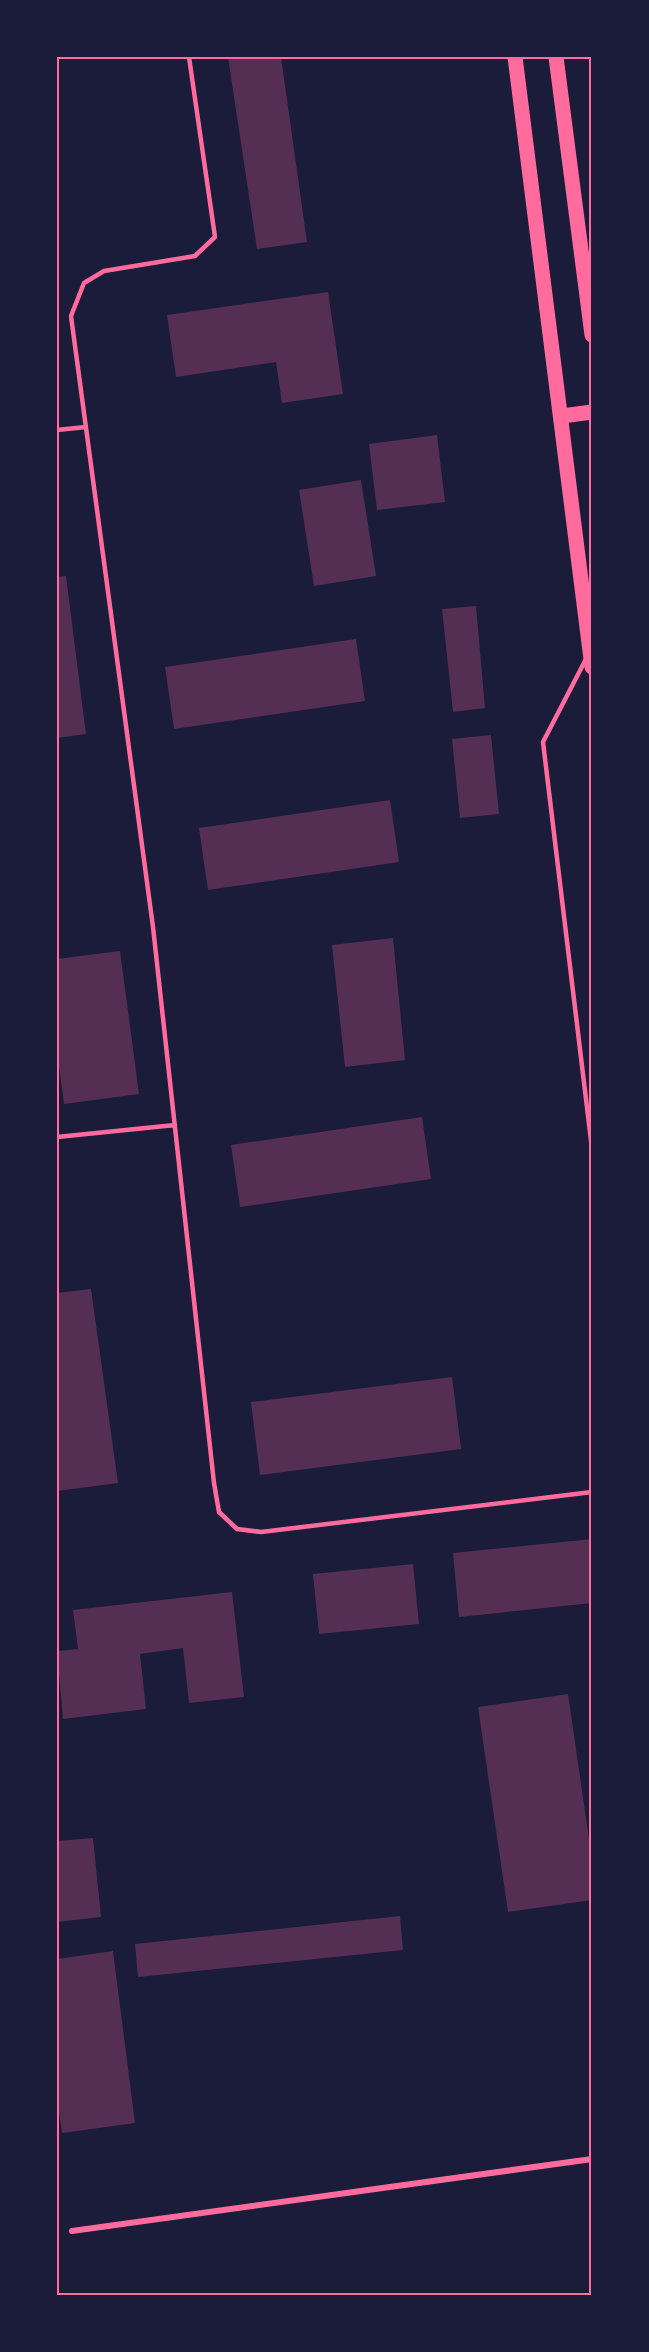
<svg xmlns="http://www.w3.org/2000/svg" width="649" height="2352" font-family="Rubik,sans-serif">
<style>
.building{fill:#542f53}
.lines{fill:none;stroke-linecap:round;stroke-linejoin:round}
.service{stroke:#ff6b9d;stroke-width:4.5}
.minor{stroke:#ff6b9d;stroke-width:6}
.primary{stroke:#ff6b9d;stroke-width:15}
.neatline{fill:none;stroke:#ff6b9d;stroke-width:2}
</style>
<rect width="100%" height="100%" fill="#1b1b3a"/>
<path class="building" d="M228 57H281L307 242 257 249Z
M328 292 343 394 282 403 276 362 176 377 167 315Z
M437 435 445 502 377 510 369 444Z
M361 480 376 576 314 586 299 490Z
M66 576 86 734 57 738V577Z
M476 606 485 708 453 712 442 609Z
M356 639 365 701 174 729 165 667Z
M491 735 499 814 460 818 452 739Z
M390 800 399 862 208 890 199 828Z
M393 938 405 1060 345 1067 332 945Z
M120 951 139 1094 64 1104 57 1052V959Z
M422 1117 431 1179 240 1207 231 1145Z
M91 1289 118 1483 57 1491V1293Z
M452 1377 461 1449 260 1475 251 1402Z
M592 1539V1603L459 1617 453 1553Z
M413 1564 419 1624 319 1634 313 1574Z
M232 1592 244 1697 189 1703 183 1648 140 1654 146 1709 63 1719 57 1651 78 1649 73 1610Z
M568 1694 592 1860V1900L508 1912 478 1707Z
M93 1838 101 1917 57 1922V1841Z
M400 1916 403 1950 138 1977 135 1944Z
M113 1951 135 2123 62 2133 57 2097V1959Z"/>
<g class="lines">
<path class="service" d="M189 57 215 237 195 256 104 271 84 283 71 316 153 927 214 1483 219 1512 237 1529 261 1532 592 1492
M57 430 86 427
M586 659 543 742 592 1149
M57 1137 175 1125"/>
<path class="minor" d="M72 2231 592 2159"/>
<path class="primary" d="M515 57 592 667
M556 57 592 335
M562 416 592 412"/>
</g>
<rect width="649" height="2352" fill="none" stroke="#1b1b3a" stroke-width="117"/>
<rect x="58" y="58" width="532" height="2236" class="neatline"/>
</svg>
